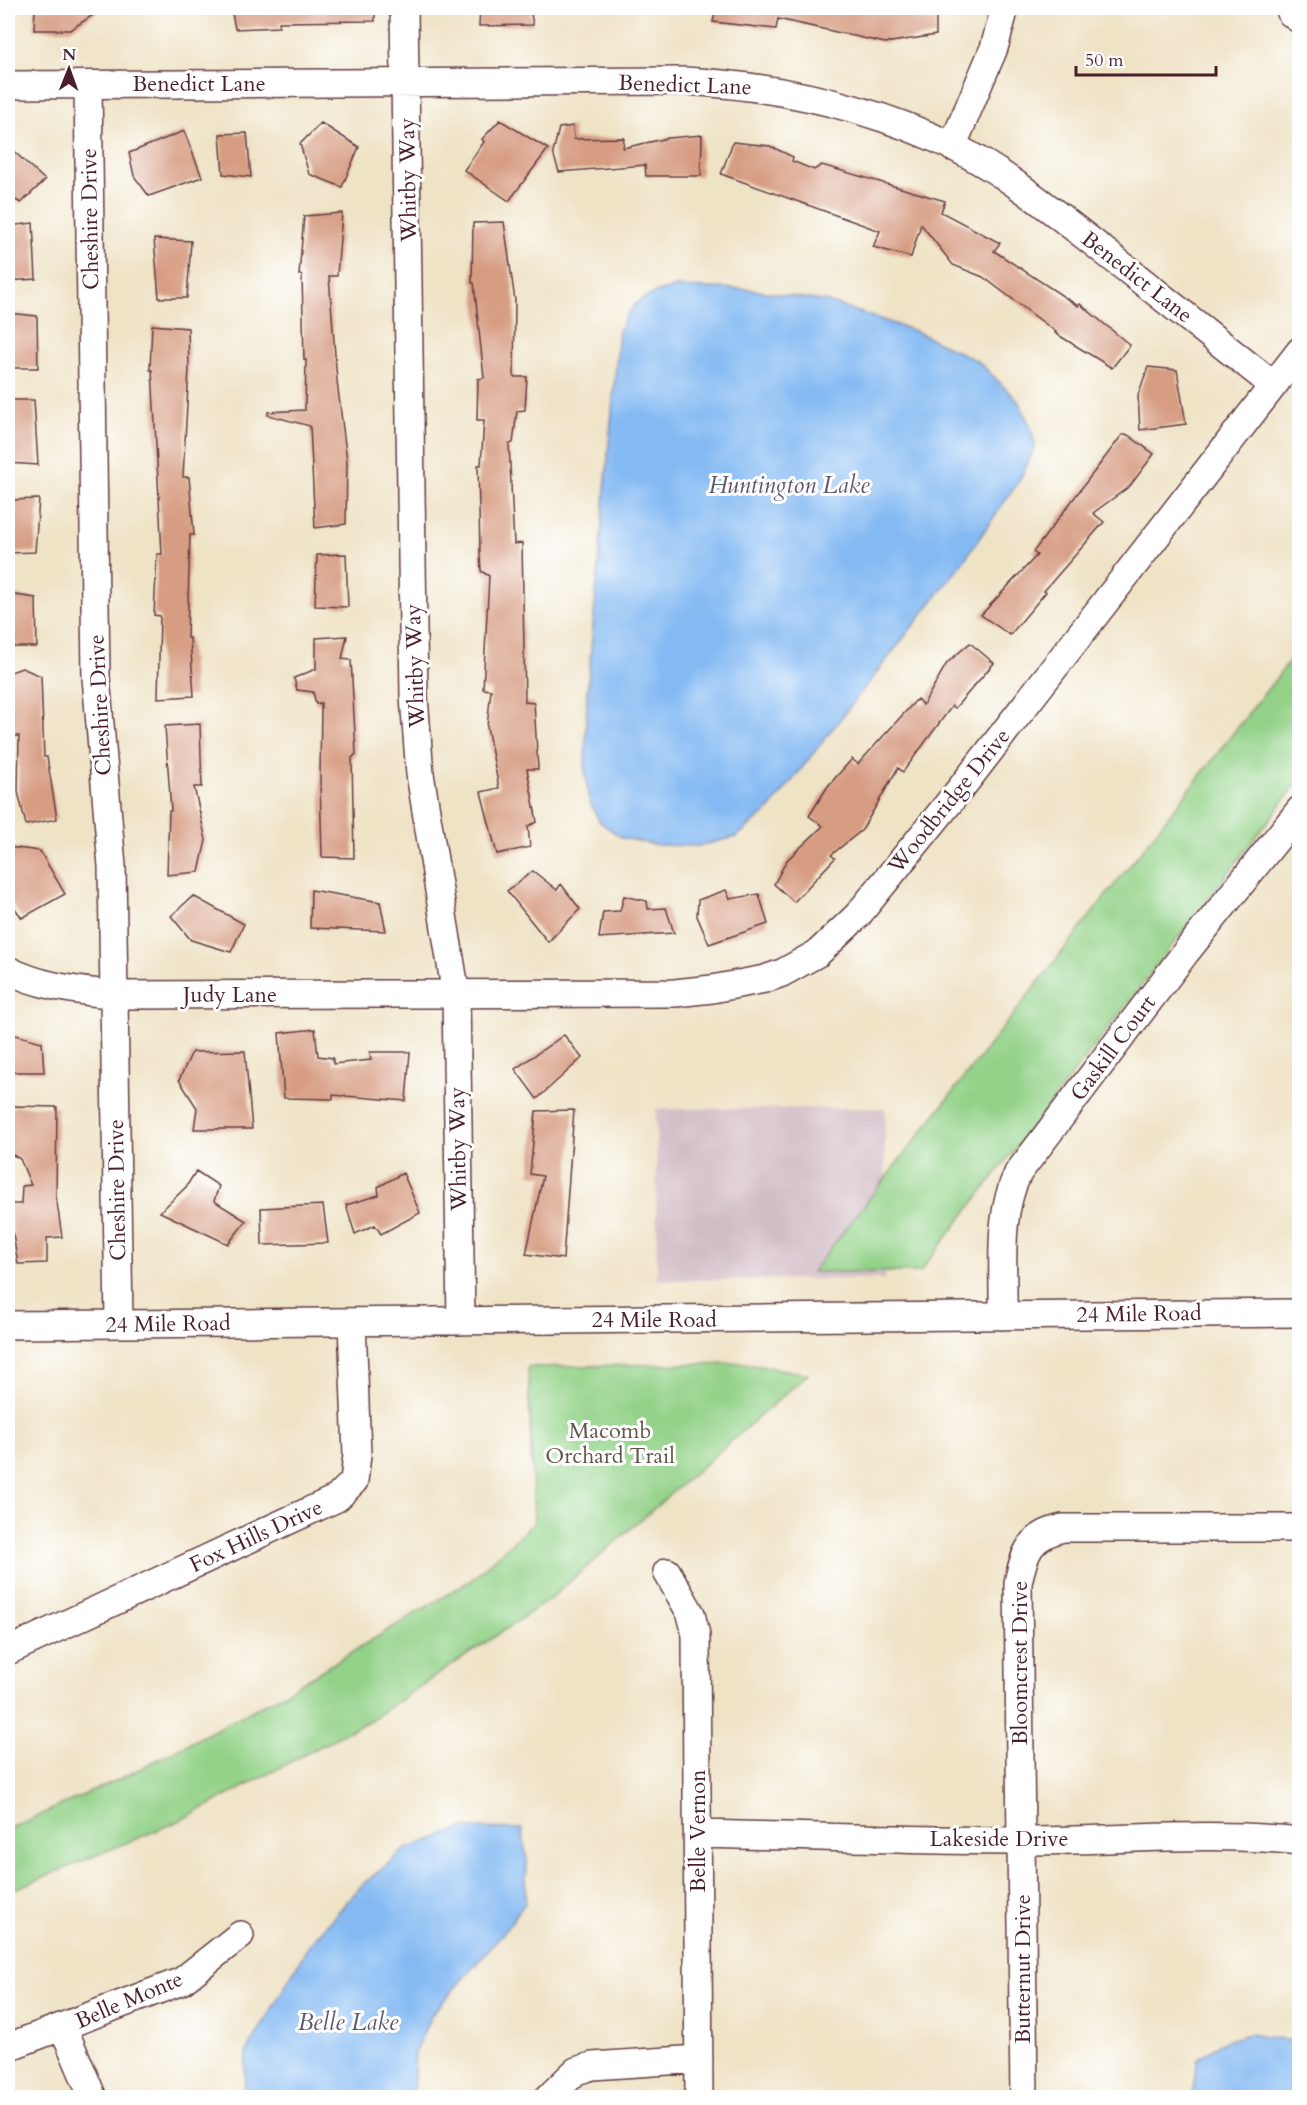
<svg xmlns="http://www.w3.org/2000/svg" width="1307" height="2105" font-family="Cardo,serif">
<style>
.industrial{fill:#d2bdc6}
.green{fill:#93d288;stroke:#6e785a;stroke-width:1.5}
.water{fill:#84baf3;stroke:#676c8f;stroke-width:1.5}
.building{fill:#d79d83}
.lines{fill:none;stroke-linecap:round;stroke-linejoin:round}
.minor-casing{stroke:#633c42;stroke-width:30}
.minor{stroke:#fff;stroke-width:27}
.labels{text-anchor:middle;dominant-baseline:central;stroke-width:6;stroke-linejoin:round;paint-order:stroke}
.street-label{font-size:22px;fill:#4a1f2b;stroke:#fff}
.park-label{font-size:22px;fill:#605547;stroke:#fff}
.water-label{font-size:24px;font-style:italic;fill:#5e5571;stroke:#fff}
</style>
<rect width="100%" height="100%" fill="#fff"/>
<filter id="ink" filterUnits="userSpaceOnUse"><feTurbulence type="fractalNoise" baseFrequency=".0167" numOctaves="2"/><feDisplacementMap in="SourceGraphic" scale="12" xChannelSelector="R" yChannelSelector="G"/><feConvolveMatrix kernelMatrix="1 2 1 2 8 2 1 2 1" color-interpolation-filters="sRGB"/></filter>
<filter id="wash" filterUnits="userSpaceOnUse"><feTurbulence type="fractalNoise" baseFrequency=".008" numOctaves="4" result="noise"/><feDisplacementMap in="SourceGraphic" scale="24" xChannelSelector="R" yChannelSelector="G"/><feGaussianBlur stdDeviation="1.35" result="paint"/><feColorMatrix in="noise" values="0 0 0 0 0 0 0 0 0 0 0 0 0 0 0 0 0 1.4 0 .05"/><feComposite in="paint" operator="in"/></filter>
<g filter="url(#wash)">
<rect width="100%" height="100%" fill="#efe3c6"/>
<path class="industrial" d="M885 1108V1279L657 1280 656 1109Z"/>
<path class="green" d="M1299 649V781L920 1272H812Z
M744 1363 808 1374 549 1600 370 1720 179 1821 8 1892V1829L126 1776 276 1698 471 1580 534 1523 528 1367Z"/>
<path class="water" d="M676 287 747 289 829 302 915 331 978 361 1018 401 1031 427 1035 448 1019 481 960 566 769 810 736 837 698 846 657 845 622 838 600 822 589 801 585 771 587 695 619 331C632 299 643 296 676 287Z
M464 1828 522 1829 527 1861 525 1903 504 1932 432 2014 415 2052 413 2097H244L246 2053 309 1945 362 1885 406 1849Z
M1249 2034 1299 2042V2097H1192L1198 2059 1222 2042Z"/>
<g id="blocks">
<path class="building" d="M35 8H104L70 30H34Z
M231 8H375V21L279 22V27L235 29Z
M480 8H530L533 25 479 26Z
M716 8H936V35L885 43 778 19 776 29 713 22Z
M500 120 548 149 509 201 464 170 484 142 482 139Z
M321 123 359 147 342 187 309 174 300 144Z
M573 126 574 139 624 138 623 148 668 138 702 135 701 176H646L645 165 559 172 553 153 559 128Z
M184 131 202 177 149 196 134 176 129 153Z
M247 133 251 177 223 174 220 134Z
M733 142 770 146 793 157 792 161 814 170 822 165 945 201 941 212 1000 243 994 251 1078 306 1080 304 1130 345 1112 368 1055 333 1056 332 983 277 953 265 921 224 911 257 873 247 880 231 721 174Z
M8 146 45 180 21 203 8 196Z
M342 213 337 276H329L337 381 347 461 346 524 315 528 310 426 268 415V412L305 410 306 360H304L302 275H299L304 216Z
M504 222 515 301 514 377H527L525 410 517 411 513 443 509 444 514 544 522 543 525 702 534 703 538 769H527L537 822 528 826 530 847 497 854 481 792 499 788 487 727 491 690 483 689 489 576 481 571 480 553 478 465H481L484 420H477L478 379 484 378 474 283H472L473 223Z
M33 223 36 279 8 281V226Z
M154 239 191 241 187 298H159Z
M8 313 37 316 38 368H8Z
M152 325 188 328 189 368 183 477H189L194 535H190L187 638H190L194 696 158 698 160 616 154 615 157 554H162L152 370H150Z
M1148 367 1177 370 1186 424 1140 430 1138 395Z
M8 400H34L38 465 8 463Z
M1122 435H1128L1154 454 1130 486 1093 513 1104 522 1044 591 1046 592 1010 635 981 615 1037 555 1033 552Z
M39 499 35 552 8 553 10 500Z
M346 554 348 607 315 606 317 555Z
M8 594 36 598 37 647H8Z
M347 636 342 659 351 660 356 754 352 758 354 858 322 857 320 781 321 703 316 704 313 692 297 690 294 678 316 669V638Z
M970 643 994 663 955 708 952 706 903 772 898 768 862 830 831 855 835 858 794 902 774 884 787 860 823 826 809 816 828 786 852 759 858 764 917 699 923 705 947 663Z
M22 668 41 676 44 757H47L57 819 26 825 18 792 19 736H10L8 704V673Z
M200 724 202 787H194L206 840 199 872 167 875 169 811H171L165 726Z
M8 847 40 851 65 894 22 918 8 899Z
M533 871 557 890 561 884 580 909 548 942 507 891Z
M311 890 380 902 386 931 310 928Z
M726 890 730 899 759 894 768 924 709 944 697 916 698 900Z
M193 896 244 924 231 952 191 940 171 916Z
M624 896 647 901 648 909 666 908 674 933 599 938 603 912 620 911Z
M315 1029 318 1056 333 1058V1064L371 1060 370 1052H410L406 1101 333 1095V1099L284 1098 279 1033Z
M8 1033 42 1042 44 1072H8Z
M564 1035 582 1058 537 1099 515 1069Z
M245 1051 252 1129H194L197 1108 179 1080 192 1052Z
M14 1106 57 1107 56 1196 62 1237 47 1238V1263L18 1264 8 1204H21L22 1186 31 1185 20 1159 8 1152V1116Z
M574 1110 563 1259 526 1254 543 1176 530 1174 536 1111Z
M196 1171 219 1186 214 1201 246 1221 228 1244 160 1212 186 1187Z
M403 1173 420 1213 381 1234 375 1225 355 1234 346 1205 379 1195 378 1187Z
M323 1205 328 1243 262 1245 261 1208Z"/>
</g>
</g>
<g filter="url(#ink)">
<use href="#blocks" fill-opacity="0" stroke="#633c42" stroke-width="1.5"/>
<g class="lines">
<defs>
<path id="minor" d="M404 8 414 697 420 774 456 995 461 1321
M1291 13 1300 20
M8 85 684 81C778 86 866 105 952 146 1009 174 1059 216 1109 255 1164 298 1218 342 1273 385
M88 85 96 677 112 866 119 1324
M952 147 994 48 1005 8
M8 970C41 987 78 990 114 995L675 993 712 989 765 979 782 973 818 953 857 916 961 788 1300 351
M1003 1316C1004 1268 997 1216 1018 1173L1186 952 1300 810
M8 1325 1300 1313
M667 1572 691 1614 696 1635 699 2098
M8 1651 337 1498 354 1481 357 1455 352 1322
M698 1834C806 1836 914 1841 1022 1841 1114 1841 1207 1831 1300 1841
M63 2027 93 2098
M8 2047 182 1981 240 1935
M548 2098 576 2071 592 2066 699 2059
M1024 2098 1018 1583C1024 1553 1030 1535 1063 1528H1300"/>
</defs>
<use href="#minor" class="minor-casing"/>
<use href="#minor" class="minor"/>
</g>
</g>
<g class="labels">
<g class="street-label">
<text x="199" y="84">Benedict Lane</text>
<text transform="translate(685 85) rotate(2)">Benedict Lane</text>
<text transform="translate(408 180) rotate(-91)">Whitby Way</text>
<text transform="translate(90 219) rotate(-91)">Cheshire Drive</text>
<text transform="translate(1137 277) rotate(38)">Benedict Lane</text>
<text transform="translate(415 666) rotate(-92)">Whitby Way</text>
<text transform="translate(100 705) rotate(-93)">Cheshire Drive</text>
<text transform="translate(949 801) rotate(-51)">Woodbridge Drive</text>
<text x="230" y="995">Judy Lane</text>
<text transform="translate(1113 1048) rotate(-53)">Gaskill Court</text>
<text transform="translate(458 1149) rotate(-91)">Whitby Way</text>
<text transform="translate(117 1190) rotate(-91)">Cheshire Drive</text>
<text transform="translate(1139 1314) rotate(-1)">24 Mile Road</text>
<text x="654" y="1320">24 Mile Road</text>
<text transform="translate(168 1324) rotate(-1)">24 Mile Road</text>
<text transform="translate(256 1536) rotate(-25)">Fox Hills Drive</text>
<text transform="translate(1020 1663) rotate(-90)">Bloomcrest Drive</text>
<text transform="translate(698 1831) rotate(-90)">Belle Vernon</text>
<text x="999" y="1839">Lakeside Drive</text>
<text transform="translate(1023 1969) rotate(-90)">Butternut Drive</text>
<text transform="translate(129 2000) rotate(-23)">Belle Monte</text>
</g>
<g class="park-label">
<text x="610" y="1431">Macomb<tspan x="610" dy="25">Orchard Trail</tspan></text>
</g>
<g class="water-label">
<text x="789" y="485">Huntington Lake</text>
<text x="348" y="2022">Belle Lake</text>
</g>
</g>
<rect width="1307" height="2105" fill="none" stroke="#fff" stroke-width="30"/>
<g transform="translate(69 69) rotate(1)" stroke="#ffffff" stroke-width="4.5" paint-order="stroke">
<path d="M0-4.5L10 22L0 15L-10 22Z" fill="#4a1f2b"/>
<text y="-9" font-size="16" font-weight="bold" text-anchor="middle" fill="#4a1f2b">N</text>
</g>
<path d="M1076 66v9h140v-9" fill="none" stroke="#4a1f2b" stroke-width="3"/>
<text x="1085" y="66" font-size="18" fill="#4a1f2b" stroke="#ffffff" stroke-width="4.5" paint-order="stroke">50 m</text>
</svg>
